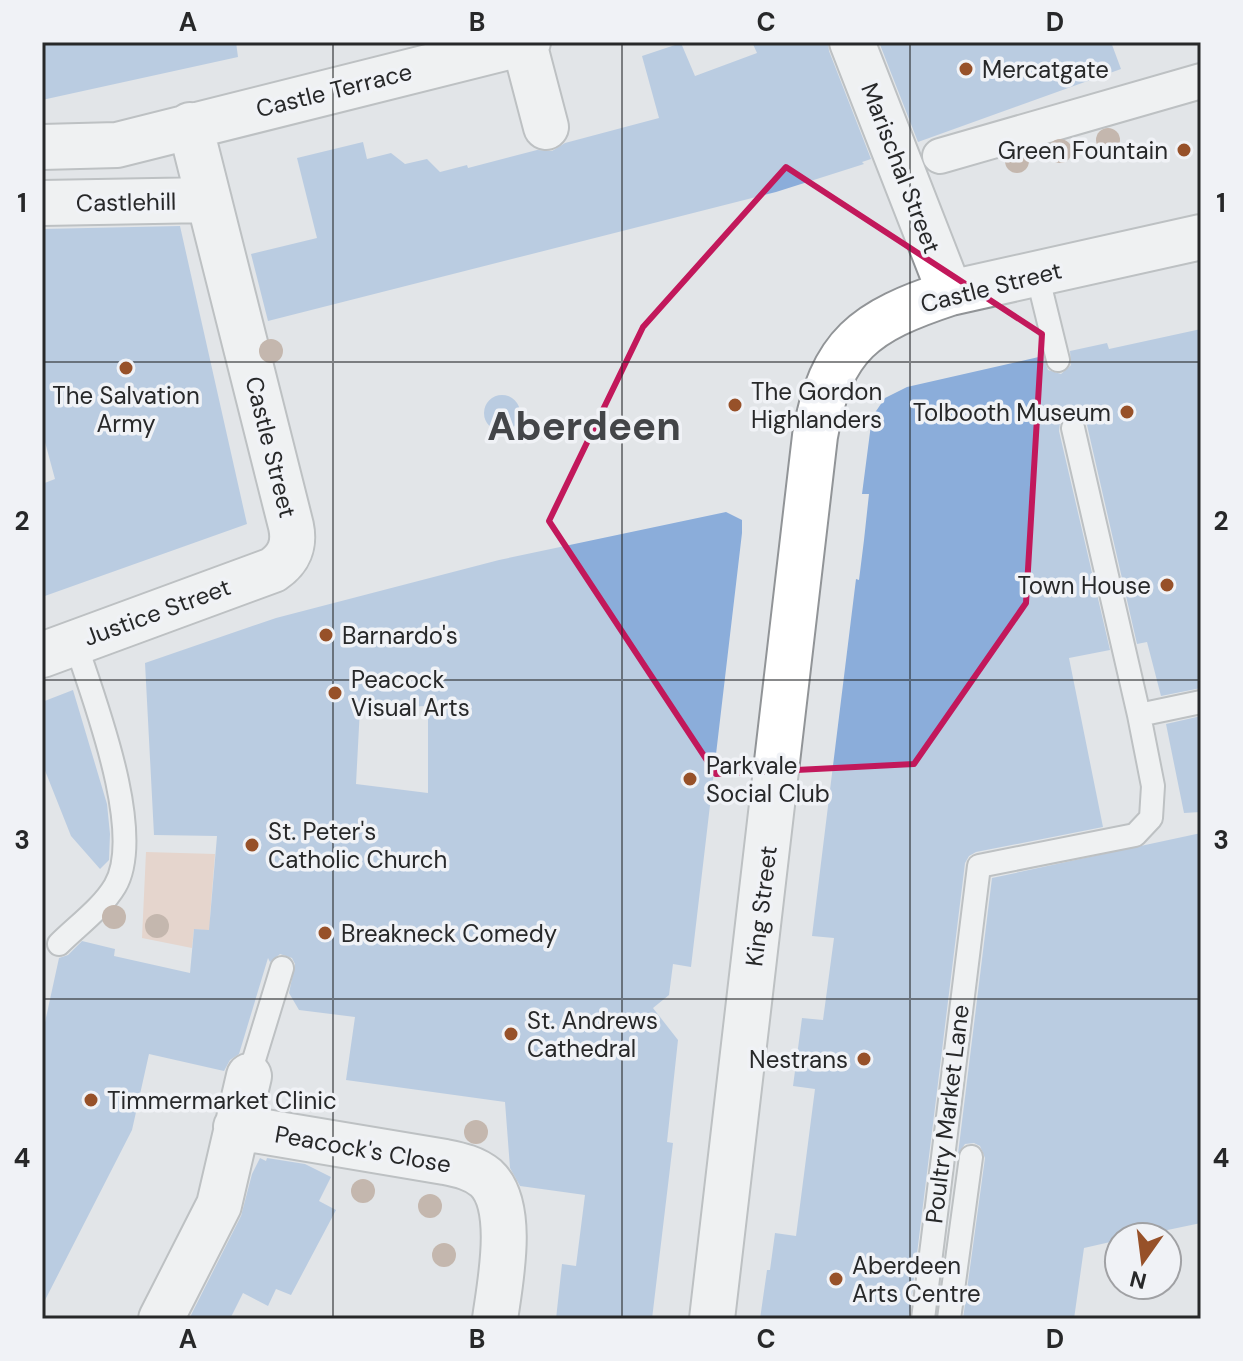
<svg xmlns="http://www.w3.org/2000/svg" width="1243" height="1361" font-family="'DM Sans',sans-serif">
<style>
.green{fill:#e8c1ad}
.building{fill:#8badda;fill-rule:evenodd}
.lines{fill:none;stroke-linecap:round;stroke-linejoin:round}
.service-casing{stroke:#919497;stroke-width:26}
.pedestrian-casing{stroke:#919497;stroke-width:38}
.minor-casing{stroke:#919497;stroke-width:48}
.tertiary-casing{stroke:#919497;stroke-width:48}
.service{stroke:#fff;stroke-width:22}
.pedestrian{stroke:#fff;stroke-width:34}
.minor{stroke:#fff;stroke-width:44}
.tertiary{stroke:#fff;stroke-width:44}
.tree{fill:#a17f68}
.marked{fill:none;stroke:#c2185b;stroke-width:6;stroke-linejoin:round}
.grid{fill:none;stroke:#272829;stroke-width:2;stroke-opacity:0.55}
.poi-dot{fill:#975129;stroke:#f0f2f6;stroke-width:3}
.labels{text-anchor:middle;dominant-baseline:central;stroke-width:7;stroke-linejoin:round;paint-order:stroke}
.poi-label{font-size:24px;fill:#272829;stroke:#f0f2f6;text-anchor:start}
.street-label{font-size:24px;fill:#272829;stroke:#f0f2f6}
.town-label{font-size:40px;font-weight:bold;fill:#434548;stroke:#f0f2f6}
.neatline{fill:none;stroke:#272829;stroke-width:3}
.grid-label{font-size:26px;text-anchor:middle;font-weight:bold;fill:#272829}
</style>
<rect width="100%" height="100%" fill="#e2e5e8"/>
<path class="green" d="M146 852 215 854 210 917 214 931 194 929 192 948 142 938Z"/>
<path class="building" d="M42 42H236L238 57 42 100Z
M752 42H828L829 51 871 159 862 162 864 164 776 192 268 321 251 254 317 238 297 158 363 142 367 159 391 153 405 164 427 159 440 172 467 165 468 168 537 150 552 151 565 143 659 118 642 56 681 43 695 76 757 53Z
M879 42H1111L1121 69 918 142Z
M180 226 247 524 42 597V484L55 479 42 431V229Z
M1201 329V688L1161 696 1147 642 1137 644 1087 425 1078 415H1069L1060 423 1059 431 1110 650 1069 658 1103 827 976 852 969 856 965 863 909 1319H760L767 1270H770L775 1233 796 1236 815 1089 793 1086 802 1018 823 1020 834 938 812 936 856 579 859 580 864 540 869 494H862L872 417 885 398 907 387 1043 356 1048 370 1061 374 1071 365 1070 351 1107 343 1109 349Z
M484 413a18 18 0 1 1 36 0a18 18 0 1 1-36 0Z
M726 512 742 520V533L691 967 673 964 669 995 653 1008 678 1040 667 1142 673 1143 652 1319H556L562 1264 576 1266 585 1195 520 1186 510 1168 505 1102 346 1080 355 1017 299 1010 289 993 295 964 292 958 280 954 270 962 268 958 239 1054 230 1060 224 1071 149 1054 132 1130 42 1306V1036L59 958 68 955 82 941 115 949 114 956 190 973 194 929 209 930 217 836 154 835 145 663 276 618 499 560ZM428 706V793L356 784 360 708Z
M73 690 107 804 110 834 109 860 100 869 71 836 42 763V702Z
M1201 716V812L1184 813 1166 724Z
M1201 833V1223L1134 1237H1119V1240L1084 1248 1074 1319H963L985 1158 980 1146 974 1143 965 1144 958 1154 992 878Z
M260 1158 266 1161 267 1158 305 1164 331 1177 319 1201 336 1210 291 1295 276 1289 268 1306 243 1293 230 1319H189L241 1216 252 1174Z"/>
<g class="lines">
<defs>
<path id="service" d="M1037 274 1058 360
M1073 428 1139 715
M59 944C77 926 102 908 115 886 146 833 93 697 75 642
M249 1076 282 968
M923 1319 979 866 1135 835 1151 818 1153 786 1139 715 1201 702
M949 1319 971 1157"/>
<path id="pedestrian" d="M940 156 1201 81"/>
<path id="minor" d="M524 43 546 127
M42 147 117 145 528 42
M42 203 209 200
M42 655 273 570C289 559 295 545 291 526L190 125
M236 1127 445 1162C460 1165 474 1168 486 1178 516 1206 500 1283 495 1319
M161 1319 219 1205 249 1076"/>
<path id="tertiary" d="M852 42 950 293
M712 1319 815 436C831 344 865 321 950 293L1201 237"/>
</defs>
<use href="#service" class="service-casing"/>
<use href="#pedestrian" class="pedestrian-casing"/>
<use href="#minor" class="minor-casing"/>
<use href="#tertiary" class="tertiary-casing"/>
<use href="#service" class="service"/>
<use href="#pedestrian" class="pedestrian"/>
<use href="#minor" class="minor"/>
<use href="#tertiary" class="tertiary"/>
</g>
<g class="tree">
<circle cx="1108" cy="140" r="12"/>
<circle cx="1060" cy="151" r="12"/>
<circle cx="1017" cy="161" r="12"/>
<circle cx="271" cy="351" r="12"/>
<circle cx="114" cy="917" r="12"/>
<circle cx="157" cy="926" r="12"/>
<circle cx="476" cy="1132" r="12"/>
<circle cx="363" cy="1191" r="12"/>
<circle cx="430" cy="1206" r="12"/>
<circle cx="444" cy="1255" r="12"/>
</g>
<path d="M0 0H1243V1361H0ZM786 167 1042 334 1026 603 914 764 716 774 549 521 643 327Z" fill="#e2e5e8" fill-opacity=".55" fill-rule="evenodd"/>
<path class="marked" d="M786 167 1042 334 1026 603 914 764 716 774 549 521 643 327Z"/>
<path class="grid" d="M333 42V1319M622 42V1319M910 42V1319M42 362H1201M42 680H1201M42 999H1201"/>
<g class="poi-dot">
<circle cx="966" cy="69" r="8"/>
<circle cx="1184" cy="150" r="8"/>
<circle cx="126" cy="368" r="8"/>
<circle cx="735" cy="405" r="8"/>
<circle cx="1127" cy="412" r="8"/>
<circle cx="1167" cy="585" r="8"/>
<circle cx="326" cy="635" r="8"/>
<circle cx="335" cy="693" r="8"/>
<circle cx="690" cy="779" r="8"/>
<circle cx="252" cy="845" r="8"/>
<circle cx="325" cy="933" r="8"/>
<circle cx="511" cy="1034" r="8"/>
<circle cx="864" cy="1059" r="8"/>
<circle cx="91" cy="1100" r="8"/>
<circle cx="836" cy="1279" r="8"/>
</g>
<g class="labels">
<g class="poi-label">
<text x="982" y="69">Mercatgate</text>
<text x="1168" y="150" text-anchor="end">Green Fountain</text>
<text x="751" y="391">The Gordon<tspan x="751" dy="28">Highlanders</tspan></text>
<text x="126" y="395" text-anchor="middle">The Salvation<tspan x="126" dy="28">Army</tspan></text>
<text x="1111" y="412" text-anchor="end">Tolbooth Museum</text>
<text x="1151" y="585" text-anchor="end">Town House</text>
<text x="342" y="635">Barnardo's</text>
<text x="351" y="679">Peacock<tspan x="351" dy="28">Visual Arts</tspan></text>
<text x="706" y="765">Parkvale<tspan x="706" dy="28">Social Club</tspan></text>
<text x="268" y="831">St. Peter's<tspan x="268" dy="28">Catholic Church</tspan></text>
<text x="341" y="933">Breakneck Comedy</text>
<text x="527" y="1020">St. Andrews<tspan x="527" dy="28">Cathedral</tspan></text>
<text x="848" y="1059" text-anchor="end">Nestrans</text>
<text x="107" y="1100">Timmermarket Clinic</text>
<text x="852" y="1265">Aberdeen<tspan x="852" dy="28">Arts Centre</tspan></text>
</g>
<g class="street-label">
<text transform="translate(334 90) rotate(-14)">Castle Terrace</text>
<text transform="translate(901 168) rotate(69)">Marischal Street</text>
<text transform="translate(126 202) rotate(-1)">Castlehill</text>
<text transform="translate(991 287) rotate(-14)">Castle Street</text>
<text transform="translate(271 447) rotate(76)">Castle Street</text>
<text transform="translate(157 612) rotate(-20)">Justice Street</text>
<text transform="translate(761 906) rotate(-83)">King Street</text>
<text transform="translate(947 1114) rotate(-83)">Poultry Market Lane</text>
<text transform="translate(363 1149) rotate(10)">Peacock's Close</text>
</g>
<g class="town-label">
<text x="584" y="426">Aberdeen</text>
</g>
</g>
<rect width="1243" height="1361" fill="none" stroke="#f0f2f6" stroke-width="88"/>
<g transform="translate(1143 1261) rotate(194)"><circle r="38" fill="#f0f2f6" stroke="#a0a1a4" stroke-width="2"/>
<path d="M0-6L14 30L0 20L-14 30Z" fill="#975129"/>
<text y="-12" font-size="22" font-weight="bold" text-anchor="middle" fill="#272829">N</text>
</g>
<rect x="44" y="44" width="1155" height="1273" class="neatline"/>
<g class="grid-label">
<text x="188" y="31">A</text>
<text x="477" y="31">B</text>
<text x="766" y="31">C</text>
<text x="1055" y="31">D</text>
<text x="22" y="212">1</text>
<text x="1221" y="212">1</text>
<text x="22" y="530">2</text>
<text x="1221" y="530">2</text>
<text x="22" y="849">3</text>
<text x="1221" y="849">3</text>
<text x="22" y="1167">4</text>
<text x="1221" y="1167">4</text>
<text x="188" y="1348">A</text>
<text x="477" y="1348">B</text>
<text x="766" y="1348">C</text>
<text x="1055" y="1348">D</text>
</g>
</svg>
